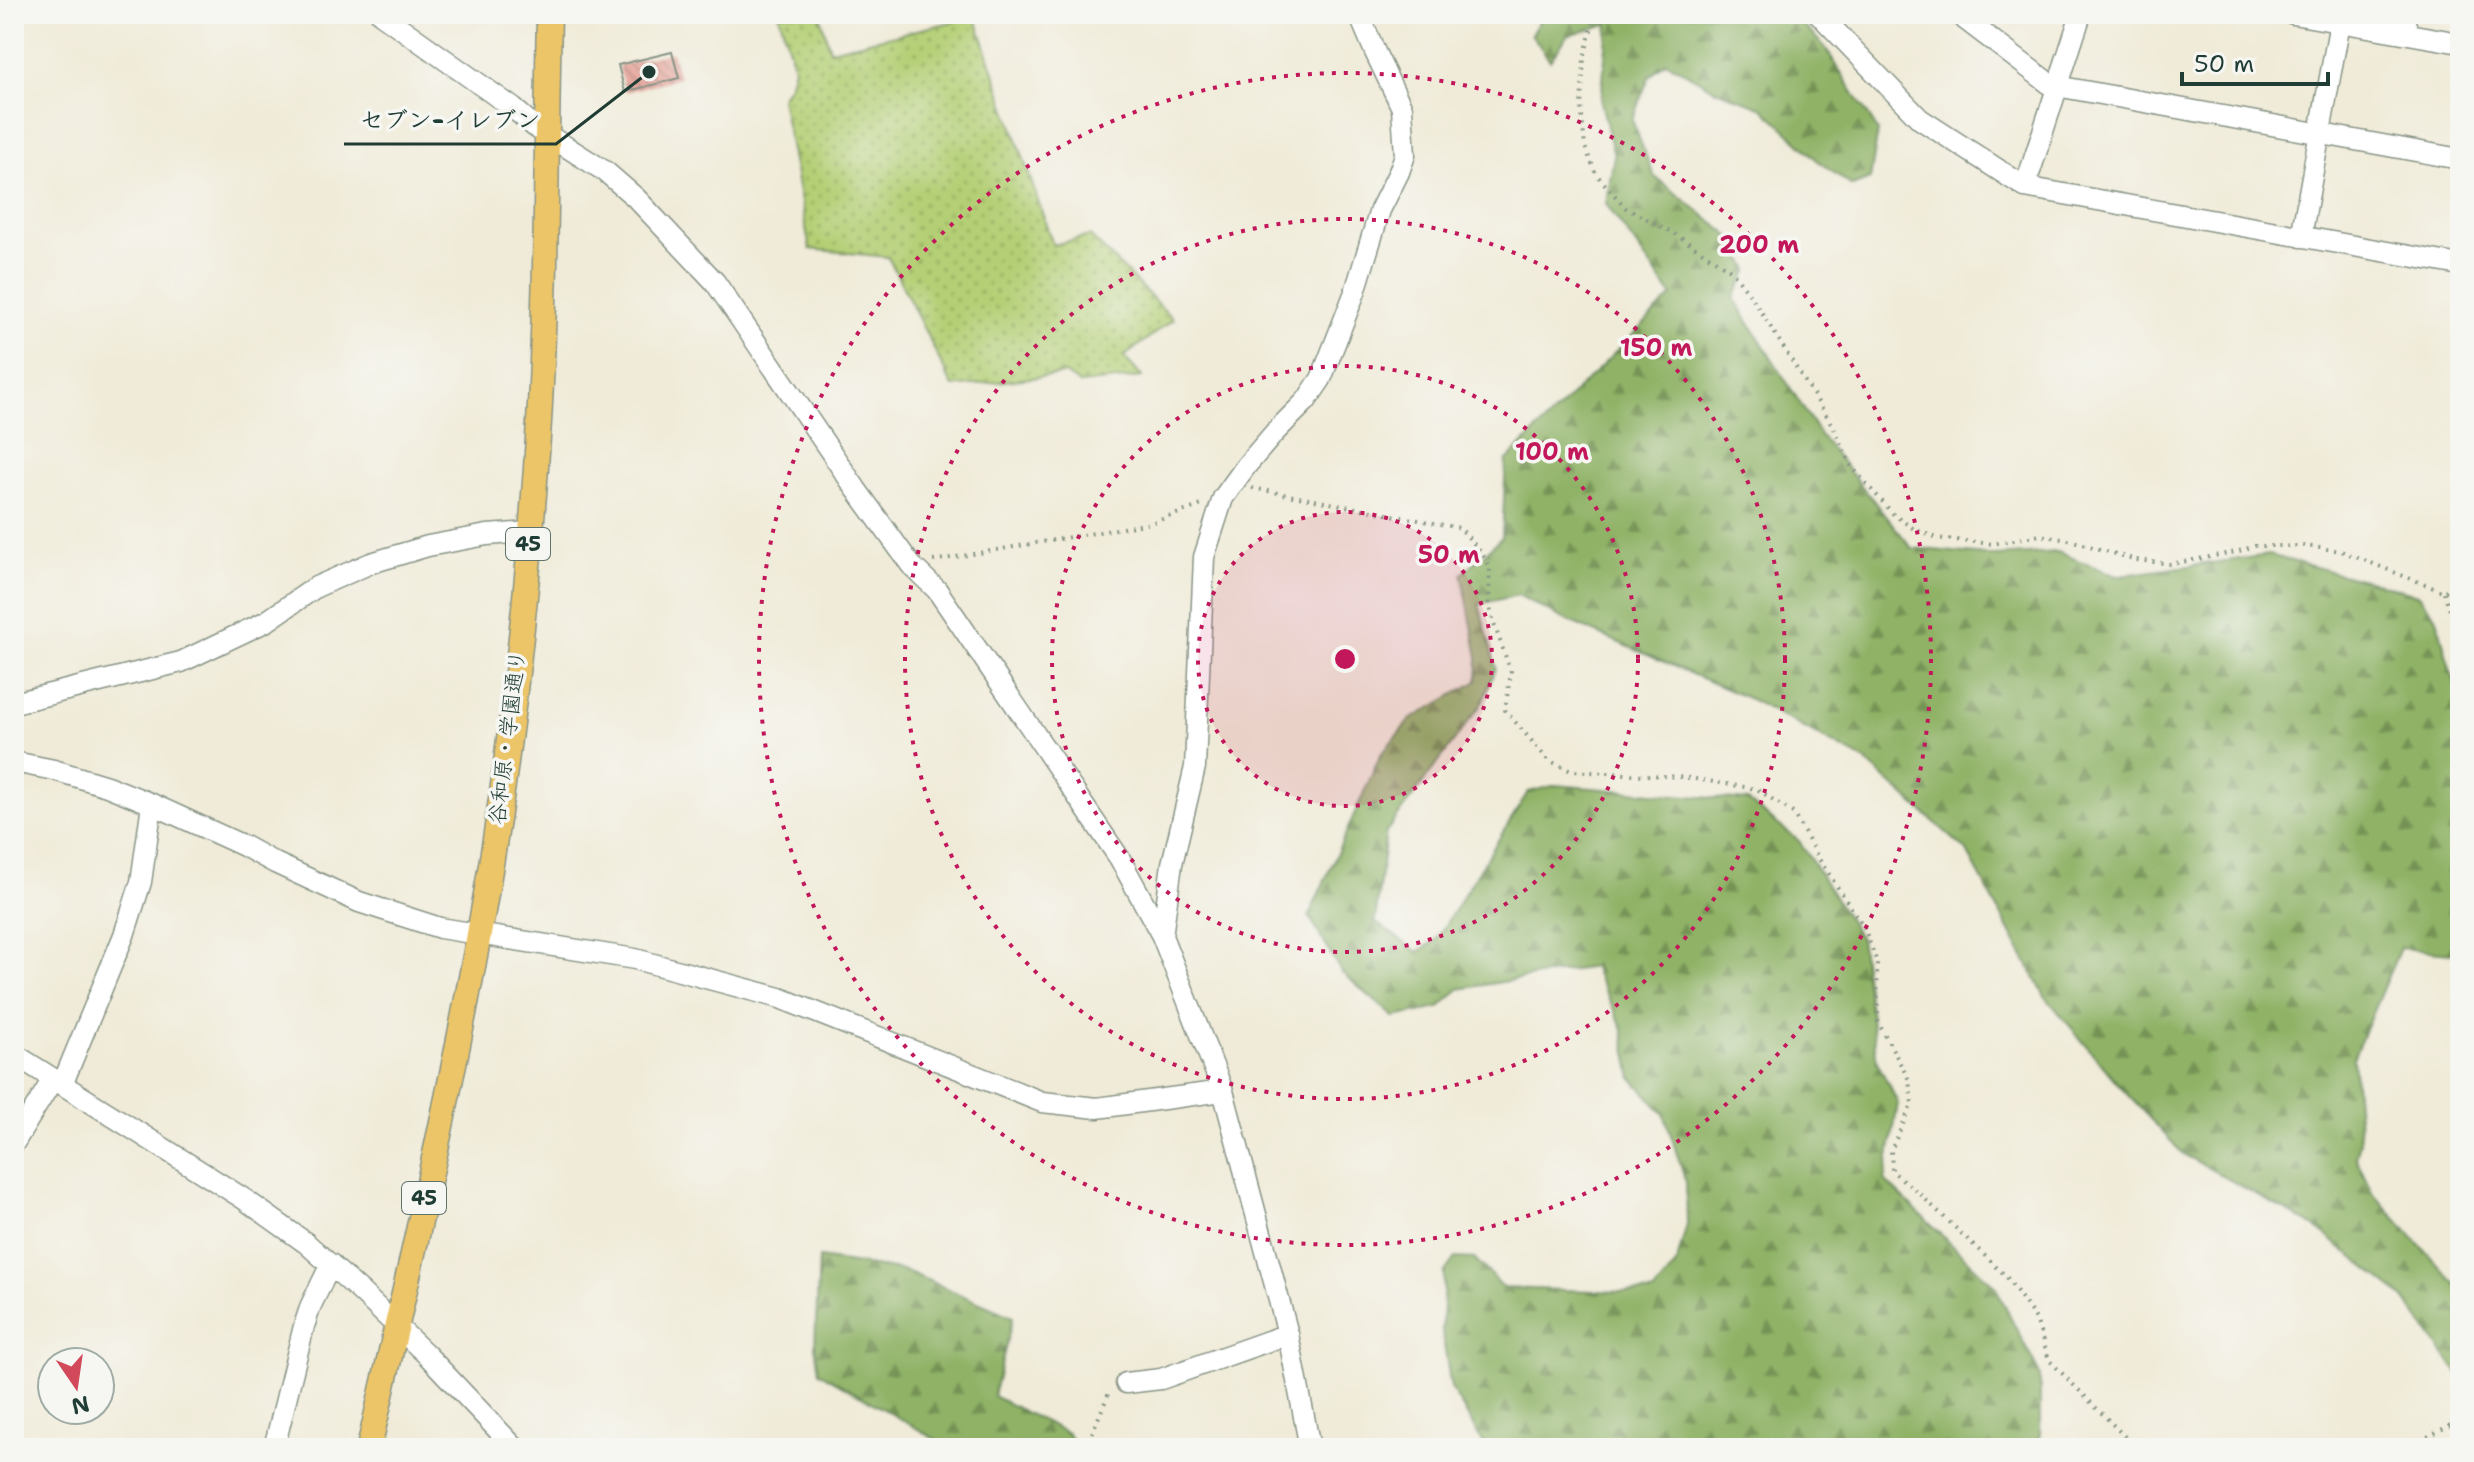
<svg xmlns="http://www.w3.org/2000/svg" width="2474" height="1462" font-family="'Shantell Sans','Klee One',sans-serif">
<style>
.grass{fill:url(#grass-dots);stroke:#6a8654;stroke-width:2}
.forest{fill:url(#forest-firs);stroke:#57784d;stroke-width:2}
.building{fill:url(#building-back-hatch)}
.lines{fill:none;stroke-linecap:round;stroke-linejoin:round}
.minor-casing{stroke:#889486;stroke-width:23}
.major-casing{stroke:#889486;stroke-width:27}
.path{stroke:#889486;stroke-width:4;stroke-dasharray:2 6;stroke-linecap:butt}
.minor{stroke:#fff;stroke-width:20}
.major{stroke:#edc569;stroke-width:24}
.ring{fill:none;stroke:#c2185b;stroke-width:4;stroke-dasharray:4 8}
.labels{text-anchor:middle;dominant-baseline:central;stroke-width:7;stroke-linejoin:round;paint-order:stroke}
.shield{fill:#f6f6f2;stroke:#60746d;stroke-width:2}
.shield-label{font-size:20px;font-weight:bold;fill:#1f3d34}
.street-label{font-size:22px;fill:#1f3d34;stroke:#f6f6f2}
.centre{fill:#c2185b;stroke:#f6f6f2;stroke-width:4}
.ring-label{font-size:24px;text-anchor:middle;font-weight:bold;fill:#c2185b;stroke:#f6f6f2;stroke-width:7;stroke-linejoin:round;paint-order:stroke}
.leader{fill:none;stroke:#1f3d34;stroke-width:3}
.callout-dot{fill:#1f3d34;stroke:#f6f6f2;stroke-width:3}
.callout-label{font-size:24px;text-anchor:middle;font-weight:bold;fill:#1f3d34;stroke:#f6f6f2;stroke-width:7;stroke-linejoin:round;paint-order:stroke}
</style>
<defs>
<pattern id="grass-dots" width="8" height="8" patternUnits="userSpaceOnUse" patternTransform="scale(2)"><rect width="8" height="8" fill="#b4cf75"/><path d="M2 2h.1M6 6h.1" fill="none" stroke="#92a961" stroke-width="1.8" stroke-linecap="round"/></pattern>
<pattern id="forest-firs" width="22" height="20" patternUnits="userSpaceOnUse" patternTransform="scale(2)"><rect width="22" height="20" fill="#8fb266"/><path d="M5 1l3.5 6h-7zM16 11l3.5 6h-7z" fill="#749255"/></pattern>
<pattern id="building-back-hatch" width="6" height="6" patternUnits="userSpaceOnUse" patternTransform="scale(2)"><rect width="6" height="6" fill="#e2968b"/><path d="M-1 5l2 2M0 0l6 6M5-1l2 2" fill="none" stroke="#b77c72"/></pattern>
</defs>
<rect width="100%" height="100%" fill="#f6f6f2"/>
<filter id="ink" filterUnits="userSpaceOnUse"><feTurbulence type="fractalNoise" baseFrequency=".0125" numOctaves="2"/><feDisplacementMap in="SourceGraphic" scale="16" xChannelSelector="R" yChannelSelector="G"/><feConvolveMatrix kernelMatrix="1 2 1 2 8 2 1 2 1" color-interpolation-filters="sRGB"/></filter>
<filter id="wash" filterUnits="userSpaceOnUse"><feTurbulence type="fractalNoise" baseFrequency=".006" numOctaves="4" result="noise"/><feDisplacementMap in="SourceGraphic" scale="32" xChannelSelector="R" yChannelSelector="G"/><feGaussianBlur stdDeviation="1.8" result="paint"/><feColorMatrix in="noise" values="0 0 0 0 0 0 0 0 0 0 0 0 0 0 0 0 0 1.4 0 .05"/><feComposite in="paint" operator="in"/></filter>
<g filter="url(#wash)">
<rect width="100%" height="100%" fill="#f0ebd8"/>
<path class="grass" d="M779 14H820L830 50 956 21 954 14H980L975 16 1053 245 1090 236 1173 319 1124 357 1142 377 1080 384 1065 374 953 387 888 257 810 249 781 98 790 83 794 67Z"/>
<path class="forest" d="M1544 14H1792L1825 47 1878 131 1870 179 1852 186 1817 160 1763 108 1716 90 1666 62 1649 77 1632 120 1654 176 1731 237 1749 270 1734 298 1820 435 1912 548 1996 556 2058 552 2117 576 2269 555 2417 594 2437 618 2450 669 2460 696V954L2400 948 2353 1058 2360 1141 2356 1158 2372 1192 2460 1289V1376L2403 1297 2315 1227 2183 1154 2124 1091 2045 996 1966 850 1864 760 1754 701 1562 618 1518 595 1479 604 1496 668 1481 705 1386 832 1375 922 1418 952 1435 941 1528 792 1556 785 1748 801 1799 841 1860 938 1877 1062 1898 1103 1885 1181 1995 1286 2040 1375V1435L2032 1448H1486L1451 1388 1442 1332 1444 1273 1455 1258 1475 1259 1504 1288 1653 1293 1676 1265 1687 1224 1686 1182 1664 1114 1632 1078 1622 1026 1593 967 1459 989 1439 1008 1394 1017 1341 972 1309 916 1381 754 1410 720 1477 681 1478 657 1462 574 1502 537 1506 461 1672 296 1606 204 1614 156 1601 102 1608 24 1568 35 1550 60 1531 34Z
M819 1258 906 1271 1013 1317 993 1396 1067 1433 1077 1448H951L819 1372 815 1346Z"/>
<g id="blocks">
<path class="building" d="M672 52 679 78 625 92 618 65Z"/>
</g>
</g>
<g filter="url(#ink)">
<use href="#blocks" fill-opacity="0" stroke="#889486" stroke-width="2"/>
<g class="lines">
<defs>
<path id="minor" d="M381 14 513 108 535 127 606 172 636 198 715 282 856 489 911 565 937 590 1120 859 1162 936 1223 1091 1288 1334 1310 1448
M1819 14 1920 119 2025 187 2460 265
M1958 14 2051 85 2460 159
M2293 14 2460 43
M2402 14 2409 34
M2025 187 2081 14
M2301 237 2340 22
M14 703 181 662 267 621 316 587 371 563 428 546 487 535 530 532
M14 762 54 770 107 786 152 804 244 846 275 863 359 902 440 928 635 959 780 998 1042 1102 1097 1108 1223 1091
M1162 936 1172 864 1195 767 1204 557 1223 498 1246 466 1276 431 1306 401 1321 379 1355 292 1380 210 1399 172 1405 155 1402 108 1375 52 1359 14
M14 1054 244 1199 306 1243 360 1291 427 1355 515 1448
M62 1085 124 935 141 882 152 804
M14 1143 53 1079
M1126 1383 1161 1379 1288 1334
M274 1448 304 1326 311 1305 331 1264"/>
<path id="major" d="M369 1448C416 1240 466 1031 498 820 517 690 531 553 539 422 547 286 546 150 549 14"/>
</defs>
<use href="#minor" class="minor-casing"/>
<use href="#major" class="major-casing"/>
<path class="path" d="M1595 14 1584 58 1581 106 1585 147 1596 174 1626 208 1670 231 1732 271 1751 296 1833 426 1851 466 1894 515 1914 529 1937 538 1993 544 2040 535 2073 541 2136 560 2171 564 2236 552 2255 546H2306L2341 551 2444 592
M1252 488 1460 528 1481 552 1490 567 1489 604 1494 624 1511 672 1505 710 1548 760 1571 771 1683 777 1757 789 1793 813 1819 859 1864 927 1877 962 1878 1022 1909 1080 1912 1104 1891 1150 1892 1171 1920 1194 2006 1276 2036 1319 2049 1360 2136 1448
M933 561 1151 523 1202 505
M2445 591 2460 581
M2444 592 2460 641
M1086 1448 1110 1390
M2406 1448 2460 1420"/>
<use href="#minor" class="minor"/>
<use href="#major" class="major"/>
</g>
</g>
<circle cx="1345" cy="659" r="147" fill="#c2185b" fill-opacity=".12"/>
<g class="ring">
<circle cx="1345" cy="659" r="147"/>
<circle cx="1345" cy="659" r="293"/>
<circle cx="1345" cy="659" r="440"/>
<circle cx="1345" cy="659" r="586"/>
</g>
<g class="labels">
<g class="shield">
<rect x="506" y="528" width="44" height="32" rx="6"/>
<rect x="402" y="1182" width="44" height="32" rx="6"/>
</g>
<g class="shield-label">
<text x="528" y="544">45</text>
<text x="424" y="1198">45</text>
</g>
<g class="street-label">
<text transform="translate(507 737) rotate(-83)">谷和原・学園通り</text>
</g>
</g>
<circle cx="1345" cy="659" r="12" class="centre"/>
<g class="ring-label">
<text x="1759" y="253">200 m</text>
<text x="1656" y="356">150 m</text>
<text x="1552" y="460">100 m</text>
<text x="1449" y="563">50 m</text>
</g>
<path class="leader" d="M649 72L556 144H344"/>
<circle class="callout-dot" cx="649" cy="72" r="8"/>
<g class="callout-label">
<text x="450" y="128">セブン-イレブン</text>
</g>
<rect width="2474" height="1462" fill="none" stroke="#f6f6f2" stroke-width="48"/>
<g transform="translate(76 1386) rotate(167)"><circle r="38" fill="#f6f6f2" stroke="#a0aca6" stroke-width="2"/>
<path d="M0-6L14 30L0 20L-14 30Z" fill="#d1495b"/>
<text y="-12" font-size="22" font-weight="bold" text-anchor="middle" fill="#1f3d34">N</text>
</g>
<path d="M2182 72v12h146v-12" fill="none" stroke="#1f3d34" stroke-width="4"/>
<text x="2194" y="72" font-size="24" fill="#1f3d34" stroke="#f6f6f2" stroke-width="6" paint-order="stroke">50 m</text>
</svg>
